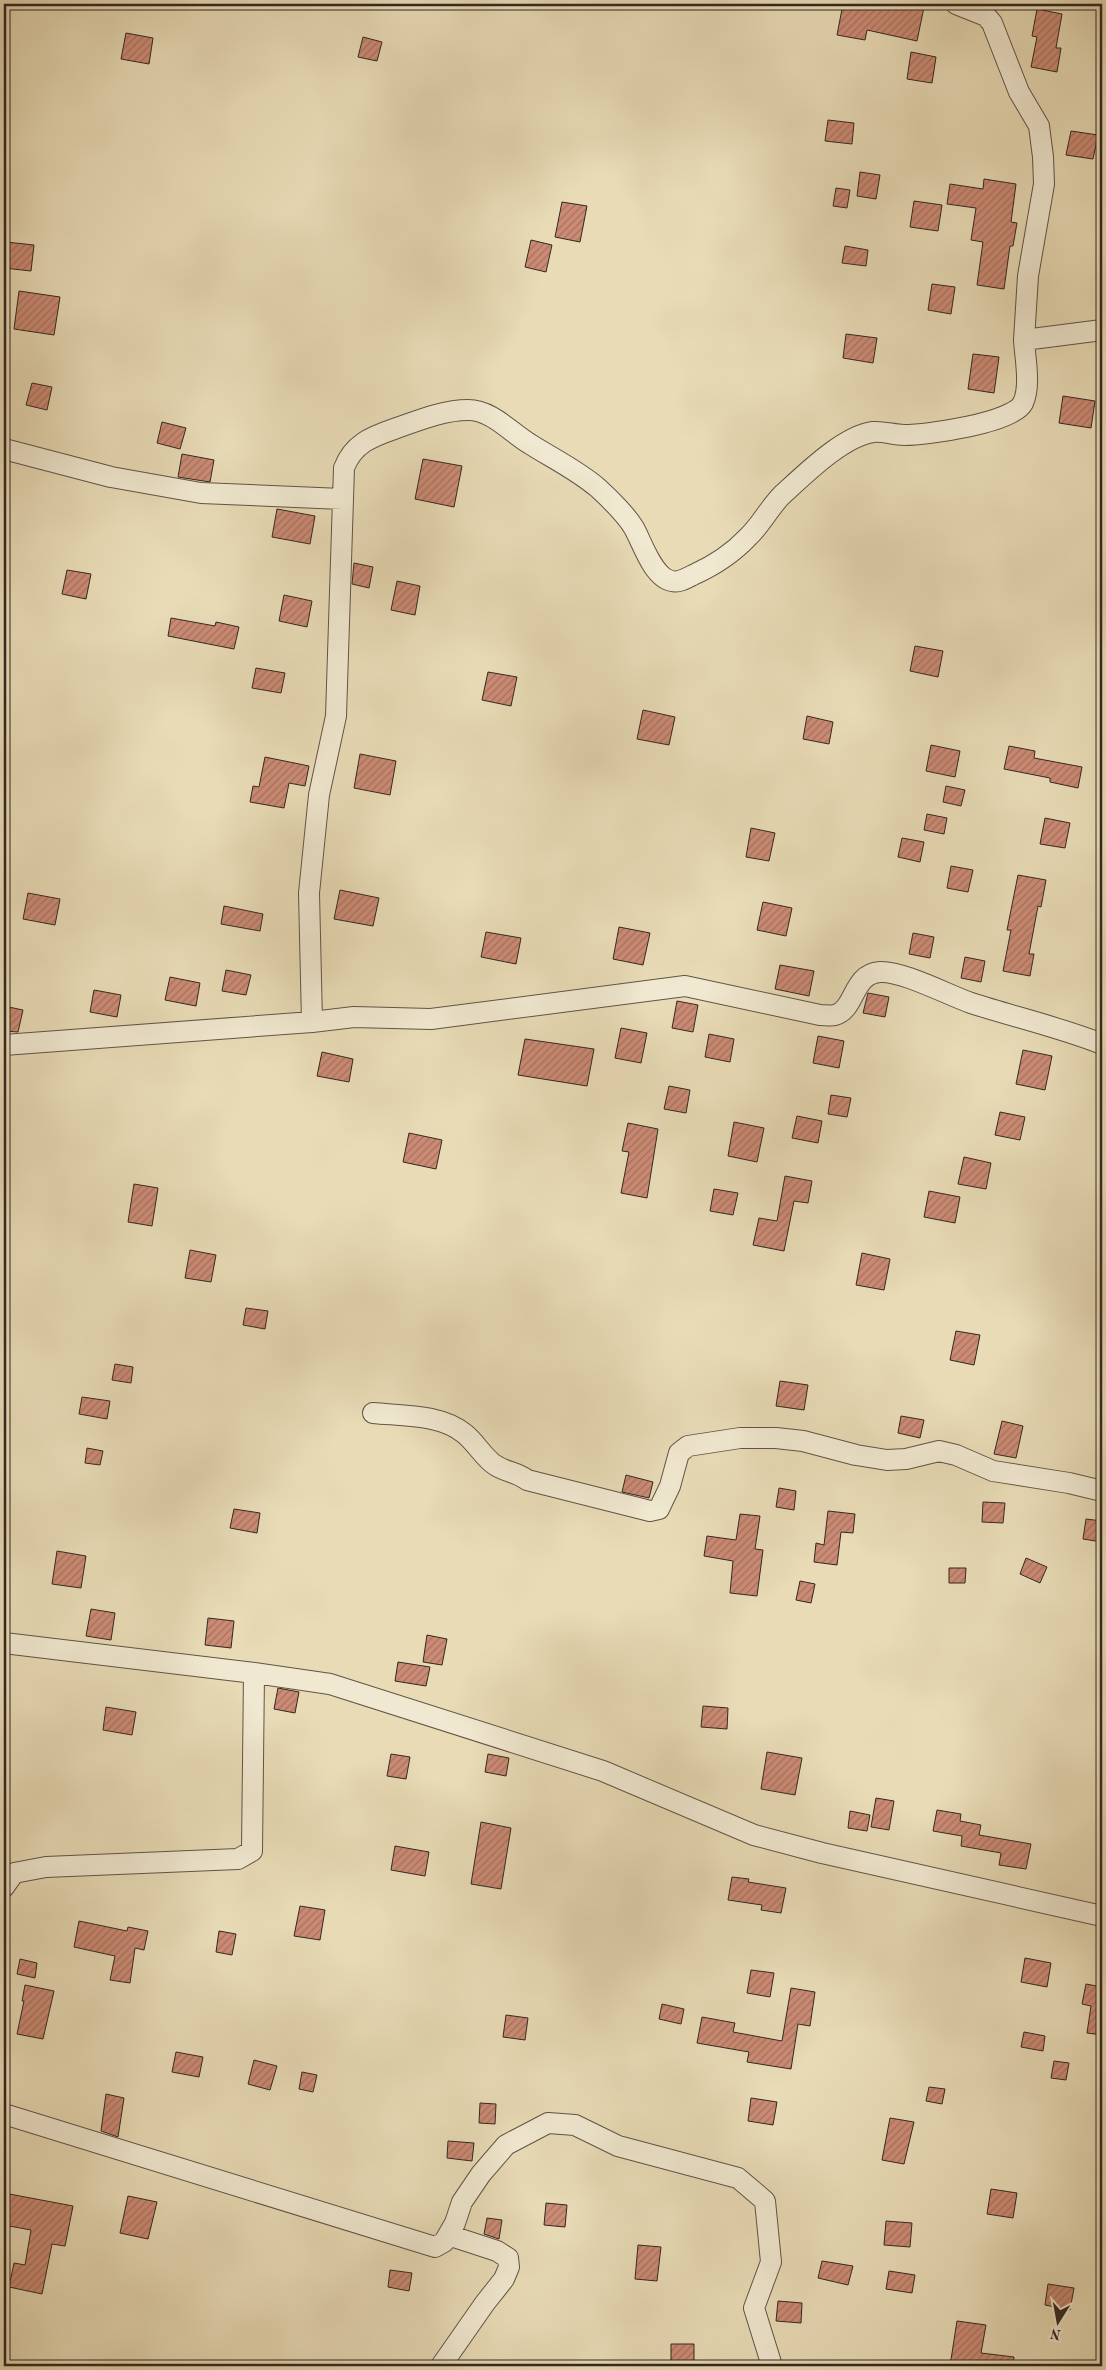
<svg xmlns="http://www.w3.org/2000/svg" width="1106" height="2370" font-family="'Old Standard TT',serif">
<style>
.building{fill:url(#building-hatch);stroke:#332721}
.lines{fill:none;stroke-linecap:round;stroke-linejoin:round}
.minor-casing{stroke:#605446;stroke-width:22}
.minor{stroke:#f0e8d0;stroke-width:20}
</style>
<defs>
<pattern id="building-hatch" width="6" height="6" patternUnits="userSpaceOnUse" patternTransform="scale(1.25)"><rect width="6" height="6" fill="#cc8b75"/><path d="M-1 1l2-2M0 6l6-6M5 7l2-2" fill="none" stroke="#a67260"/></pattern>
</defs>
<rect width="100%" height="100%" fill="#e8dbb6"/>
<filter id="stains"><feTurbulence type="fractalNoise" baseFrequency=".004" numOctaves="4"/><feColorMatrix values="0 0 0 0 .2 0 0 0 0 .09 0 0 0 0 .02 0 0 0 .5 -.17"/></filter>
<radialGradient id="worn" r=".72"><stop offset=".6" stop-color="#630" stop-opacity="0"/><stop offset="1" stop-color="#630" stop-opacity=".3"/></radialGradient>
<path class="building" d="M843 4H868L897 9 898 4 924 7 917 41 867 30 865 40 837 35Z
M1037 9 1062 14 1056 48H1061L1057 72 1031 67 1037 37 1032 36Z
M126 33 153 38 149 64 121 59Z
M363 37 382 42 377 61 358 57Z
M911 52 936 57 932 83 907 79Z
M828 120 854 123 852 144 825 141Z
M1071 131 1098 135 1093 159 1066 155Z
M860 172 880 175 876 199 857 196Z
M984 179 1016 184 1011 222 1017 223 1013 246H1010L1004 289 977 285 983 242 971 240 976 208 947 204 950 184 983 189Z
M836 188 850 190 847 208 833 206Z
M914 201 942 205 938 231 910 227Z
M562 202 587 206 580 242 555 237Z
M531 240 552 245 546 272 525 267Z
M6 242 34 245 31 271 4 268Z
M845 246 868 250 866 266 842 263Z
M932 284 955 287 951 314 928 310Z
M19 291 60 297 54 335 14 329Z
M846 334 877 338 873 363 843 358Z
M973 354 999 357 994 393 968 389Z
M32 383 52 387 47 410 26 405Z
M1063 396 1095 401 1091 428 1059 423Z
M162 422 186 428 180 449 157 443Z
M182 454 214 460 210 482 178 477Z
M423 459 462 466 454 507 415 499Z
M277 509 315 516 310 544 272 537Z
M354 563 373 567 369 588 352 584Z
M67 570 91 574 86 599 62 594Z
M397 581 420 586 415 615 391 610Z
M284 595 312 601 307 627 279 621Z
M171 618 215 626 216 622 239 627 234 649 168 636Z
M915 646 943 651 938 677 910 671Z
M256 668 285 673 281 693 252 688Z
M488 672 517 677 511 706 482 700Z
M643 710 675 717 669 745 637 739Z
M807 716 833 722 829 744 803 739Z
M931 745 960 751 955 777 926 771Z
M1009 746 1035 751 1034 758 1082 767 1078 788 1050 782V778L1004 769Z
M360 754 396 761 390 795 354 788Z
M265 757 309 766 305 786 289 783 284 808 250 802 253 786 259 787Z
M946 786 965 790 961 806 943 802Z
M927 814 947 818 944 834 924 830Z
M1045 818 1070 823 1065 848 1040 844Z
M751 828 775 833 769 861 746 857Z
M902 838 924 842 920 862 898 857Z
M951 866 973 870 968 892 947 888Z
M1018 875 1046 880 1041 907 1038 906 1029 954H1034L1030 976 1003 971 1011 930H1007Z
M340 890 379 898 373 926 334 919Z
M28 893 60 899 55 925 23 919Z
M763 902 792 908 786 936 757 930Z
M224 906 263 914 260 931 221 924Z
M619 927 650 933 643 965 613 959Z
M486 932 521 938 516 964 481 957Z
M913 933 934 937 930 958 909 954Z
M965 957 985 961 981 982 961 978Z
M780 965 814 971 809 996 775 989Z
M226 970 251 975 246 995 222 991Z
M170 977 200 983 196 1006 165 1000Z
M94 990 121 995 117 1017 90 1012Z
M868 993 889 997 885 1017 863 1013Z
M677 1001 698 1005 693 1032 672 1028Z
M4 1006 23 1010 18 1032 4 1031Z
M621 1028 647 1033 641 1063 615 1058Z
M709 1034 734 1039 730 1062 705 1057Z
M818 1036 844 1041 839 1068 813 1063Z
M525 1039 594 1049 587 1086 518 1075Z
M1023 1050 1052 1056 1045 1090 1016 1084Z
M322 1052 353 1059 349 1082 317 1076Z
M669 1086 690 1090 686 1113 664 1109Z
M831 1095 851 1098 847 1117 828 1114Z
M1000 1112 1025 1117 1020 1140 995 1135Z
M797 1116 822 1121 818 1143 792 1138Z
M734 1122 764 1128 757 1162 728 1156Z
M628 1123 658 1129 647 1198 621 1193 629 1152 622 1151Z
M409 1133 442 1140 436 1169 403 1162Z
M964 1157 991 1163 986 1189 958 1184Z
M785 1176 812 1181 808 1203 794 1201 784 1251 753 1245 759 1218 777 1221Z
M134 1184 158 1188 152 1226 128 1222Z
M714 1189 738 1193 733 1215 710 1211Z
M929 1191 960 1197 955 1223 924 1217Z
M190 1250 216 1255 211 1282 185 1278Z
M862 1253 890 1259 884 1290 856 1285Z
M246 1308 268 1311 265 1329 243 1325Z
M956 1331 980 1335 974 1365 950 1360Z
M115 1364 133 1367 131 1383 112 1380Z
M780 1381 808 1385 804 1410 776 1406Z
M82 1397 110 1401 107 1419 79 1414Z
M901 1416 924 1420 920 1438 898 1433Z
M1002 1421 1023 1426 1016 1458 994 1454Z
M87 1448 103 1451 100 1465 85 1463Z
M626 1475 653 1482 649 1498 622 1492Z
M779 1488 796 1491 794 1510 776 1507Z
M983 1502 1005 1503 1003 1523 982 1522Z
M234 1509 260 1513 257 1533 230 1528Z
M828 1511 855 1514 853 1533 841 1532 837 1565 814 1562 816 1543 824 1545Z
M740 1514 760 1516 755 1549 763 1550 757 1596 730 1593 733 1561 704 1556 707 1536 736 1540Z
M1086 1519 1102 1521V1542L1083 1539Z
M57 1551 86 1556 81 1588 52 1584Z
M1026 1558 1047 1567 1040 1583 1020 1574Z
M949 1568H966L965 1583H949Z
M800 1581 815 1584 811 1603 796 1600Z
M91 1609 115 1613 111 1640 86 1636Z
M208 1618 234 1621 231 1648 205 1645Z
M427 1635 447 1639 442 1665 423 1662Z
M398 1662 430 1667 426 1686 395 1681Z
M278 1688 299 1692 295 1713 274 1709Z
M703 1706 728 1708 727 1729 701 1727Z
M106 1707 136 1712 132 1735 103 1730Z
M767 1752 802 1758 795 1795 761 1789Z
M391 1754 410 1757 406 1779 387 1776Z
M488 1754 509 1758 506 1776 485 1772Z
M876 1798 894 1801 889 1830 871 1827Z
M937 1810 961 1814 960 1821 981 1825 979 1835 1031 1844 1026 1869 999 1865 1001 1853 961 1846 962 1836 933 1831Z
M850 1811 870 1815 867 1831 848 1828Z
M481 1822 511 1828 501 1889 471 1884Z
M395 1846 429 1852 425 1876 391 1870Z
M732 1877 749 1879 748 1882 786 1888 781 1913 761 1910 762 1905 728 1900Z
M300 1906 325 1910 320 1940 294 1936Z
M79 1921 127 1931 128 1927 148 1931 144 1950 135 1948 130 1983 110 1980 115 1956 74 1947Z
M219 1931 236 1934 232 1955 216 1952Z
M1025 1958 1051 1963 1047 1987 1021 1982Z
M20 1959 37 1963 35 1978 17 1974Z
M751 1970 774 1973 770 1997 747 1993Z
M1086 1984 1102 1987V2035L1087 2033 1091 2006 1082 2004Z
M25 1985 54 1991 43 2039 17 2034 24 2001H22Z
M791 1988 815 1992 810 2026 798 2024 791 2069 747 2062 749 2052 697 2043 702 2017 735 2023 733 2032 782 2041Z
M662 2004 684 2009 681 2024 659 2019Z
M506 2015 528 2018 525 2040 503 2037Z
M1024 2032 1045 2036 1043 2051 1021 2047Z
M176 2052 203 2057 199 2077 172 2072Z
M254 2060 277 2066 270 2090 248 2084Z
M1054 2061 1069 2063 1066 2080 1051 2078Z
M302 2072 317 2075 313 2092 299 2089Z
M929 2087 945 2089 942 2104 926 2101Z
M106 2094 124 2098 118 2137 101 2131Z
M751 2098 777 2102 773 2125 748 2121Z
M480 2103 496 2104 495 2124 479 2123Z
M890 2118 914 2122 904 2164 882 2160Z
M448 2141 474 2143 472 2161 447 2158Z
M991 2189 1017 2193 1013 2218 987 2214Z
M4 2193 73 2206 65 2246 52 2244 42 2294 9 2287 14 2263 25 2265 31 2230 4 2225Z
M128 2196 157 2202 148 2239 120 2233Z
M546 2203 567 2205 565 2227 544 2225Z
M487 2218 502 2220 499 2239 484 2234Z
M886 2221 912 2223 910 2247 884 2245Z
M638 2245 661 2247 657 2281 635 2279Z
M822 2261 853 2266 848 2285 818 2278Z
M390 2270 412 2273 409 2291 388 2287Z
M889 2271 915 2275 912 2293 886 2289Z
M1048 2284 1074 2288 1070 2310 1045 2305Z
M778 2301 802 2303 801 2323 776 2321Z
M957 2321 986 2325 981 2353 1014 2357 1013 2366H950Z
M671 2344H694V2366H671Z"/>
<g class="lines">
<defs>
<path id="minor" d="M956 4 986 16 992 23 1019 92 1039 126 1043 157 1044 184 1028 276 1024 340
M4 449 111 477 201 493 342 499
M312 1022 309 893 319 795 336 716 344 468C353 444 371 437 394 429 417 421 443 410 468 410 492 410 510 432 530 444 552 458 577 470 598 488 610 499 625 513 634 528 642 542 653 578 672 581 679 583 687 578 693 575 713 566 732 554 748 537 761 525 769 508 782 495 804 475 843 436 873 432 883 431 894 435 904 435 927 435 1013 423 1023 403 1031 386 1025 358 1024 340L1102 330
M4 1045 312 1022 354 1017 431 1019 685 986 820 1015C825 1015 831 1016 835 1015 856 1009 852 974 880 972 903 971 948 995 971 1003 1014 1017 1059 1027 1102 1044
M373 1413C403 1416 441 1414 465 1434 476 1443 484 1458 495 1465 505 1472 517 1472 527 1480L650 1511 659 1509 670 1486 679 1453 688 1446 740 1438H776L803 1441 856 1455 887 1460 906 1459 939 1451 956 1455 993 1471 1069 1483 1102 1491
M4 1643 254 1673 330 1684 603 1771 754 1835 822 1853 1102 1916
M4 1887 14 1873 46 1867 238 1859 252 1851 254 1673
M4 2114 435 2247 444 2242 455 2223 462 2202 481 2174 506 2145 548 2123 575 2125 618 2146 738 2178 765 2201 771 2262 754 2308 772 2366
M441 2366 485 2303 504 2279 509 2267 508 2258 497 2251 448 2235"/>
</defs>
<use href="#minor" class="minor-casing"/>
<use href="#minor" class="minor"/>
</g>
<rect width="1106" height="2370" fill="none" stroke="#e8dbb6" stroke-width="20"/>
<rect x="5" y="5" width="1096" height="2360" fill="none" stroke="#332721" stroke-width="2.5"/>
<rect x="10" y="10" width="1086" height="2350" fill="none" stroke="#332721"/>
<g transform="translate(1058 2322) rotate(191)" stroke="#f0e8d0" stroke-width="4" paint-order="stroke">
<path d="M0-4L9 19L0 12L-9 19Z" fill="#332721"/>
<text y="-8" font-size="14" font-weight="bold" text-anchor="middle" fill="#332721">N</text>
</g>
<rect width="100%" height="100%" filter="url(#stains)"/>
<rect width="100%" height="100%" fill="url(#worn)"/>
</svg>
